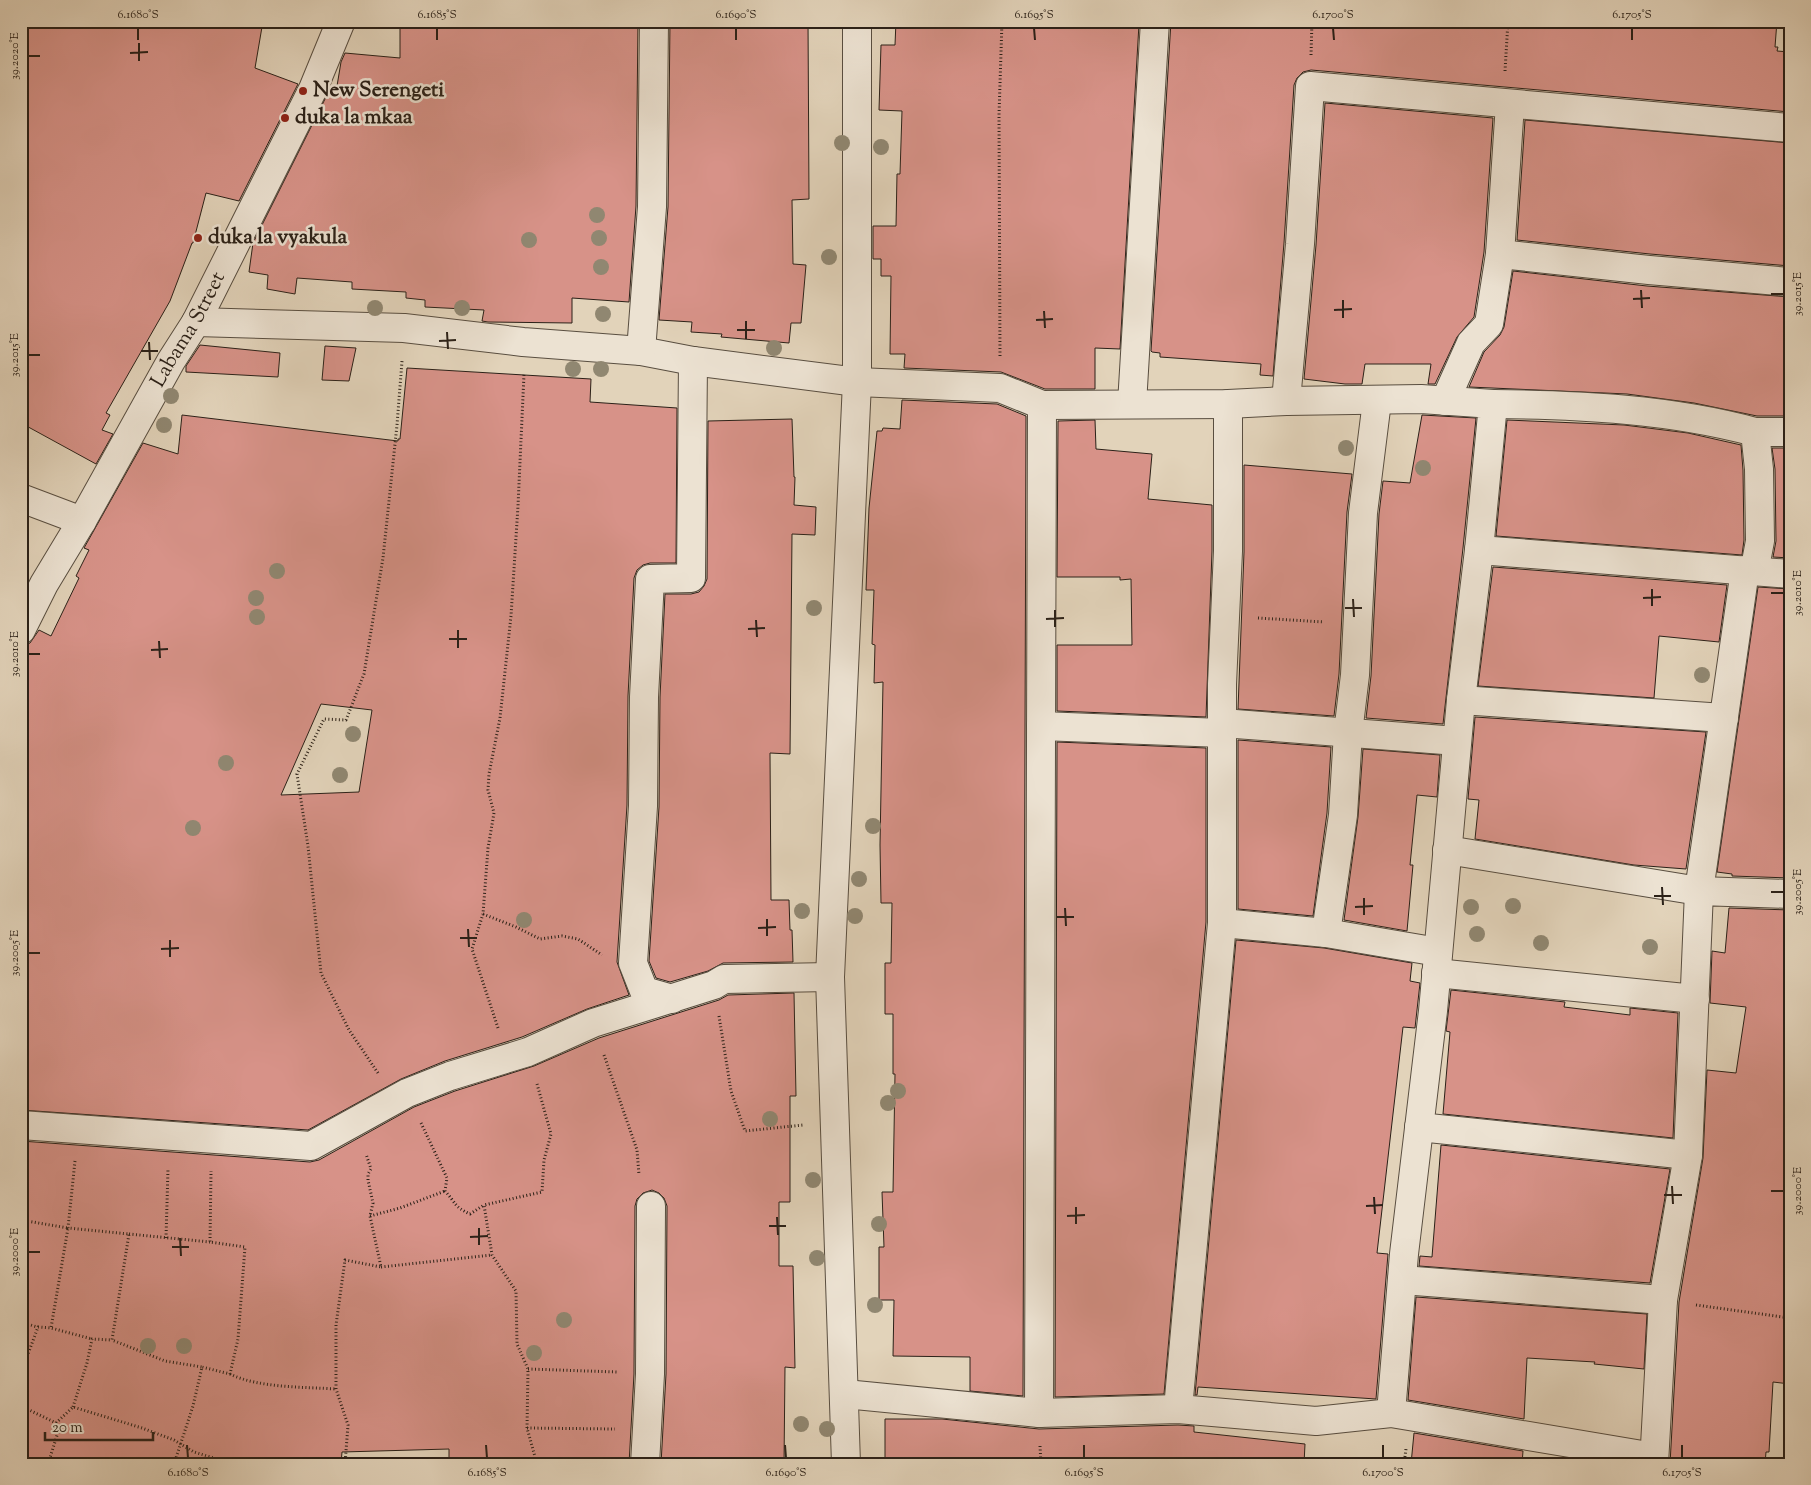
<svg xmlns="http://www.w3.org/2000/svg" width="1811" height="1485" font-family="'Sorts Mill Goudy',serif">
<style>
.building{fill:#d79288;stroke:#2b2118;fill-rule:evenodd}
.lines{fill:none;stroke-linecap:round;stroke-linejoin:round}
.minor-casing{stroke:#594e40;stroke-width:30}
.tertiary-casing{stroke:#594e40;stroke-width:30}
.path{stroke:#2b2118;stroke-width:3;stroke-dasharray:1 2.5;stroke-linecap:butt}
.minor{stroke:#ece2d2;stroke-width:28}
.tertiary{stroke:#ece2d2;stroke-width:28}
.tree{fill:#908771}
.ticks{fill:none;stroke:#2b2118;stroke-width:2}
.poi-dot{fill:#8f2418;stroke:#ece2d2;stroke-width:2}
.labels{text-anchor:middle;dominant-baseline:central;stroke-width:5;stroke-linejoin:round;paint-order:stroke}
.poi-label{font-size:21px;font-weight:bold;fill:#2b2118;stroke:#ece2d2;text-anchor:start}
.street-label{font-size:21px;fill:#2b2118;stroke:#ece2d2}
.neatline{fill:none;stroke:#2b2118;stroke-width:2}
.ticks-label{font-size:12px;text-anchor:middle;fill:#2b2118}
</style>
<rect width="100%" height="100%" fill="#e2d3ba"/>
<filter id="stains"><feTurbulence type="fractalNoise" baseFrequency=".004" numOctaves="4"/><feColorMatrix values="0 0 0 0 .2 0 0 0 0 .09 0 0 0 0 .02 0 0 0 .5 -.17"/></filter>
<radialGradient id="worn" r=".72"><stop offset=".6" stop-color="#630" stop-opacity="0"/><stop offset="1" stop-color="#630" stop-opacity=".3"/></radialGradient>
<path class="building" d="M21 21H263L255 68 298 84 239 201 206 193 193 243H192L170 301 106 413 110 415 102 430 113 434 96 464 21 423Z
M400 21H638L636 206 629 302 572 298V323L488 322 482 321 484 310 425 307V300L406 298V292L352 289V282L297 278 295 294 267 289 268 275 249 272 253 243 327 95 335 98 341 62 345 53 400 58Z
M670 21H808L809 199 792 200 793 264 806 265 801 323H791L789 343 721 337 722 334 691 332 692 322 659 320 668 207Z
M896 21H1105L1139 24 1120 349 1095 348V389H1045L1001 372 904 368 905 354H890L891 276H881V259H873V226H896L897 174H900L902 111 879 110 881 45H895Z
M1171 21H1777L1775 47H1778L1777 51 1790 52V112L1311 70 1303 72 1297 78 1294 85 1284 243 1273 376 1260 375 1261 364 1160 357V353L1152 352 1151 351Z
M1325 103 1493 118 1484 252 1474 317 1457 337 1435 384H1428L1431 364H1365L1362 384H1345L1304 379 1316 245Z
M1525 120 1790 143V266L1650 254 1517 240Z
M1513 271 1647 286 1790 297V416H1757L1694 403 1627 394 1469 387 1484 352 1500 335 1504 327Z
M200 345 280 353 278 377 186 372V366Z
M325 346 356 348 349 381 322 380Z
M407 368 591 379 590 402 677 408 676 563H650L643 565 637 570 634 578 628 696 627 805 617 962 629 995 587 1009 522 1037 445 1061 401 1079 308 1130 21 1110V646L30 643 39 630 51 636 79 578 76 576 89 550 84 548 143 443 178 454 182 415 398 441V439H400ZM321 704 372 710 359 792 281 795Z
M902 400 997 404 1026 416 1023 1396 970 1391V1357L893 1356 894 1300H879V1247H884L882 1192H893L895 1074H893V1014H885V963H891L892 903H881L880 845 883 682 874 683 875 645 872 644 874 590H866L869 508 877 431H882L883 428 900 429Z
M1422 415 1476 418 1463 548 1443 724 1366 718 1371 676 1379 514 1383 481 1410 483Z
M792 419 794 477H795L794 505 816 507 815 535 792 534 790 754 770 753 771 900H789L790 930H792L793 962 723 963 708 971 670 982 656 978 649 961 659 807 660 697 665 594H691L699 592 704 586 707 579 708 421Z
M1095 420 1096 449 1152 454 1148 499 1212 505V551L1206 717 1057 711V645H1132L1131 579 1120 580V577H1057L1058 421Z
M1507 420 1624 425 1688 433 1741 445 1743 470 1744 540 1742 555 1496 536Z
M1772 448H1790V558L1773 557 1776 541 1775 469Z
M1244 465 1352 474 1347 512 1339 674 1334 716 1238 709 1244 552Z
M1493 567 1727 585 1719 642 1659 636 1654 698 1478 686Z
M1758 587 1790 589V878L1732 876V874L1717 872Z
M1475 717 1706 732 1686 869 1634 865 1475 839 1479 800 1468 799Z
M1238 740 1331 747 1327 813 1313 916 1238 909Z
M1057 742 1206 748V922L1164 1394 1055 1397Z
M1363 749 1440 755 1437 797 1417 795 1410 865H1413L1407 931 1344 920 1358 817Z
M1729 908 1790 910V1384L1773 1382 1769 1452H1766L1765 1464H1670L1679 1302 1703 1158 1707 1070 1736 1073 1746 1007 1710 1003 1712 951 1725 953Z
M1236 940 1324 948 1412 963 1410 981 1420 983 1415 1028 1403 1027 1377 1253 1388 1254 1376 1399 1198 1387 1197 1395H1195Z
M1451 990 1565 1002 1564 1007 1630 1015V1008L1678 1013 1673 1138 1443 1114 1450 1032 1446 1031Z
M794 993 796 1096H790V1202H779V1266H793L795 1368 785 1367 784 1464H661L666 1374 667 1206 664 1198 659 1193 652 1190 643 1193 637 1199 635 1206 634 1374 629 1464H449V1449L342 1452 341 1464H21V1141L310 1162 319 1160 414 1107 455 1091 534 1066 599 1038 719 1000 728 995Z
M1441 1145 1670 1169 1650 1283 1419 1266 1420 1256 1432 1257Z
M1416 1297 1647 1314 1644 1369 1594 1364 1595 1362 1527 1358 1524 1419 1408 1400Z
M885 1419H942L1039 1429 1178 1425 1194 1426V1432L1305 1444 1304 1464H885Z
M1414 1433 1523 1451 1522 1464H1411Z"/>
<g class="lines">
<defs>
<g id="minor">
<path d="M1500 254 1649 270 1790 282"/>
<path d="M196 322 404 328 523 342 641 351 693 361 857 382 1000 388 1042 405 1228 404 1286 401 1421 399 1493 404 1479 550 1461 700 1433 1011 1404 1254 1391 1413"/>
<path d="M641 351 652 207 654 21"/>
<path d="M1286 401 1300 244 1310 86 1790 128"/>
<path d="M1445 401 1471 343 1489 324 1500 254 1510 104"/>
<path d="M1132 404 1155 21"/>
<path d="M1493 404C1581 405 1670 409 1755 432L1759 469 1760 541 1756 562V571"/>
<path d="M1755 432H1790"/>
<path d="M21 498 82 521"/>
<path d="M1479 550 1790 574"/>
<path id="s1" d="M21 630 44 584 82 521 171 361 196 322 313 89 341 21"/>
<path d="M1461 700 1724 718"/>
<path d="M1222 723 1457 741"/>
<path d="M1041 726 1222 733"/>
<path d="M1447 850 1699 891 1745 570"/>
<path d="M1222 923 1326 933 1438 952"/>
<path d="M1326 933 1343 815 1348 733 1355 675 1363 513 1377 401"/>
<path d="M1436 973 1695 999"/>
<path d="M672 999 644 991 633 963 643 806 644 697 650 579 691 578 693 361"/>
<path d="M21 1125 311 1146 407 1093 450 1076 528 1052 593 1023 714 985 724 979 830 977"/>
<path d="M1419 1127 1688 1155"/>
<path d="M1402 1280 1663 1300"/>
<path d="M845 1394 1039 1413 1178 1409 1316 1421 1391 1413 1654 1457"/>
<path d="M1178 1409 1222 923V684L1228 551V404"/>
<path d="M1039 1413 1042 405"/>
<path d="M645 1464 650 1374 651 1206"/>
<path d="M1654 1464 1663 1300 1688 1155 1699 891 1790 894"/>
</g>
<path id="tertiary" d="M846 1464 830 977 857 382V21"/>
</defs>
<use href="#minor" class="minor-casing"/>
<use href="#tertiary" class="tertiary-casing"/>
<path class="path" d="M1311 55 1312 21
M1505 71 1508 21
M1000 356 999 115 1002 21
M1258 618 1324 622
M483 914 516 927 540 939 562 936 578 939 602 955
M719 1016 731 1091 745 1131 803 1125
M498 1028 472 949 483 914 488 848 494 813 488 790 489 774 500 718 511 616 518 506 524 374
M604 1055 637 1150 639 1175
M378 1073 349 1030 321 973 308 846 297 774 324 719 346 720 364 674 383 558 397 425 402 361
M537 1084 551 1134 544 1160 542 1192 484 1205 492 1255 516 1291 517 1344 528 1369 527 1428 537 1464
M421 1123 447 1178 445 1191C457 1204 453 1206 470 1214L484 1205
M75 1161 68 1228 129 1234 112 1340 165 1361 202 1367
M370 1216 400 1208 445 1191
M21 1220 68 1228 51 1328
M129 1234 210 1242
M166 1238 168 1169
M381 1267 492 1255
M1696 1305 1790 1318
M21 1322 37 1327
M528 1369 617 1372
M21 1373 38 1327 51 1328 92 1339
M230 1374C258 1388 305 1387 336 1389
M21 1406 56 1423 59 1429 48 1464
M73 1407 87 1363 92 1339 112 1340
M56 1423 73 1407 142 1428 174 1440 194 1452 233 1464
M527 1428 615 1429
M1040 1446 1041 1464
M49 1460 62 1464
M174 1464 193 1406 202 1367 230 1374 238 1339 245 1247 210 1242 211 1171
M345 1464 348 1425 336 1389V1325L345 1260 381 1267 370 1216 373 1203 368 1180V1174L371 1169 366 1154
M1404 1464 1406 1449"/>
<use href="#minor" class="minor"/>
<use href="#tertiary" class="tertiary"/>
</g>
<g class="tree">
<circle cx="842" cy="143" r="8"/>
<circle cx="881" cy="147" r="8"/>
<circle cx="597" cy="215" r="8"/>
<circle cx="599" cy="238" r="8"/>
<circle cx="529" cy="240" r="8"/>
<circle cx="829" cy="257" r="8"/>
<circle cx="601" cy="267" r="8"/>
<circle cx="375" cy="308" r="8"/>
<circle cx="462" cy="308" r="8"/>
<circle cx="603" cy="314" r="8"/>
<circle cx="774" cy="348" r="8"/>
<circle cx="573" cy="369" r="8"/>
<circle cx="601" cy="369" r="8"/>
<circle cx="171" cy="396" r="8"/>
<circle cx="164" cy="425" r="8"/>
<circle cx="1346" cy="448" r="8"/>
<circle cx="1423" cy="468" r="8"/>
<circle cx="277" cy="571" r="8"/>
<circle cx="256" cy="598" r="8"/>
<circle cx="814" cy="608" r="8"/>
<circle cx="257" cy="617" r="8"/>
<circle cx="1702" cy="675" r="8"/>
<circle cx="353" cy="734" r="8"/>
<circle cx="226" cy="763" r="8"/>
<circle cx="340" cy="775" r="8"/>
<circle cx="873" cy="826" r="8"/>
<circle cx="193" cy="828" r="8"/>
<circle cx="859" cy="879" r="8"/>
<circle cx="1513" cy="906" r="8"/>
<circle cx="1471" cy="907" r="8"/>
<circle cx="802" cy="911" r="8"/>
<circle cx="855" cy="916" r="8"/>
<circle cx="524" cy="920" r="8"/>
<circle cx="1477" cy="934" r="8"/>
<circle cx="1541" cy="943" r="8"/>
<circle cx="1650" cy="947" r="8"/>
<circle cx="898" cy="1091" r="8"/>
<circle cx="888" cy="1103" r="8"/>
<circle cx="770" cy="1119" r="8"/>
<circle cx="813" cy="1180" r="8"/>
<circle cx="879" cy="1224" r="8"/>
<circle cx="817" cy="1258" r="8"/>
<circle cx="875" cy="1305" r="8"/>
<circle cx="564" cy="1320" r="8"/>
<circle cx="148" cy="1346" r="8"/>
<circle cx="184" cy="1346" r="8"/>
<circle cx="534" cy="1353" r="8"/>
<circle cx="801" cy="1424" r="8"/>
<circle cx="827" cy="1429" r="8"/>
</g>
<path class="ticks" d="M138 28V40M437 28V40M736 28V40M1034 28 1035 40M1333 28 1334 40M1632 28V40M139 43V61M130 53 148 52M28 56H40M1641 290 1642 308M1771 294H1784M1633 299 1650 298M1343 300V318M1334 310 1352 309M1044 311 1045 328M1036 320 1053 319M746 321V339M737 330H755M447 332 448 349M439 341 456 340M149 342 150 360M141 351H158M28 355H40M1652 589V606M1771 593H1784M1643 598 1661 597M1353 599 1354 617M1345 608H1362M1055 610V627M1046 619 1064 618M756 620 757 637M748 629 765 628M458 630V648M449 639H467M159 641 160 658M151 650 168 649M28 654H40M1662 887 1663 905M1771 892H1784M1654 896H1671M1364 898V915M1355 907 1373 906M1065 908 1066 926M1057 917H1074M767 919V936M758 928 776 927M468 929 469 947M460 938H477M170 940V957M161 949 179 948M28 953H40M1672 1186 1673 1204M1771 1191H1784M1664 1195H1682M1374 1197 1375 1214M1366 1206 1383 1205M1076 1207V1224M1067 1216 1085 1215M777 1217 778 1235M769 1226H786M479 1228V1245M470 1237 488 1236M180 1238 181 1256M172 1247H189M28 1252H40M187 1445 188 1458M486 1445 487 1458M785 1445 786 1458M1084 1445V1458M1383 1445V1458M1682 1445V1458"/>
<g class="poi-dot">
<circle cx="303" cy="91" r="5"/>
<circle cx="285" cy="118" r="5"/>
<circle cx="198" cy="238" r="5"/>
</g>
<g class="labels">
<g class="poi-label">
<text x="313" y="91">New Serengeti</text>
<text x="295" y="118">duka la mkaa</text>
<text x="208" y="238">duka la vyakula</text>
</g>
<g class="street-label">
<text stroke="none"><textPath href="#s1" startOffset="344">Labama Street</textPath></text>
</g>
</g>
<rect width="1811" height="1485" fill="none" stroke="#e2d3ba" stroke-width="55"/>
<path d="M45 1432v8h108v-8" fill="none" stroke="#2b2118" stroke-width="2.5"/>
<text x="52" y="1432" font-size="15" fill="#2b2118" stroke="#ece2d2" stroke-width="4" paint-order="stroke">20 m</text>
<rect x="28" y="28" width="1756" height="1430" class="neatline"/>
<g class="ticks-label">
<text x="138" y="18">6.1680°S</text>
<text x="437" y="18">6.1685°S</text>
<text x="736" y="18">6.1690°S</text>
<text x="1034" y="18">6.1695°S</text>
<text x="1333" y="18">6.1700°S</text>
<text x="1632" y="18">6.1705°S</text>
<text transform="translate(14 56) rotate(-90)" y="4">39.2020°E</text>
<text transform="translate(1797 294) rotate(-90)" y="4">39.2015°E</text>
<text transform="translate(14 355) rotate(-90)" y="4">39.2015°E</text>
<text transform="translate(1797 593) rotate(-90)" y="4">39.2010°E</text>
<text transform="translate(14 654) rotate(-90)" y="4">39.2010°E</text>
<text transform="translate(1797 892) rotate(-90)" y="4">39.2005°E</text>
<text transform="translate(14 953) rotate(-90)" y="4">39.2005°E</text>
<text transform="translate(1797 1191) rotate(-90)" y="4">39.2000°E</text>
<text transform="translate(14 1252) rotate(-90)" y="4">39.2000°E</text>
<text x="188" y="1476">6.1680°S</text>
<text x="487" y="1476">6.1685°S</text>
<text x="786" y="1476">6.1690°S</text>
<text x="1084" y="1476">6.1695°S</text>
<text x="1383" y="1476">6.1700°S</text>
<text x="1682" y="1476">6.1705°S</text>
</g>
<rect width="100%" height="100%" filter="url(#stains)"/>
<rect width="100%" height="100%" fill="url(#worn)"/>
</svg>
